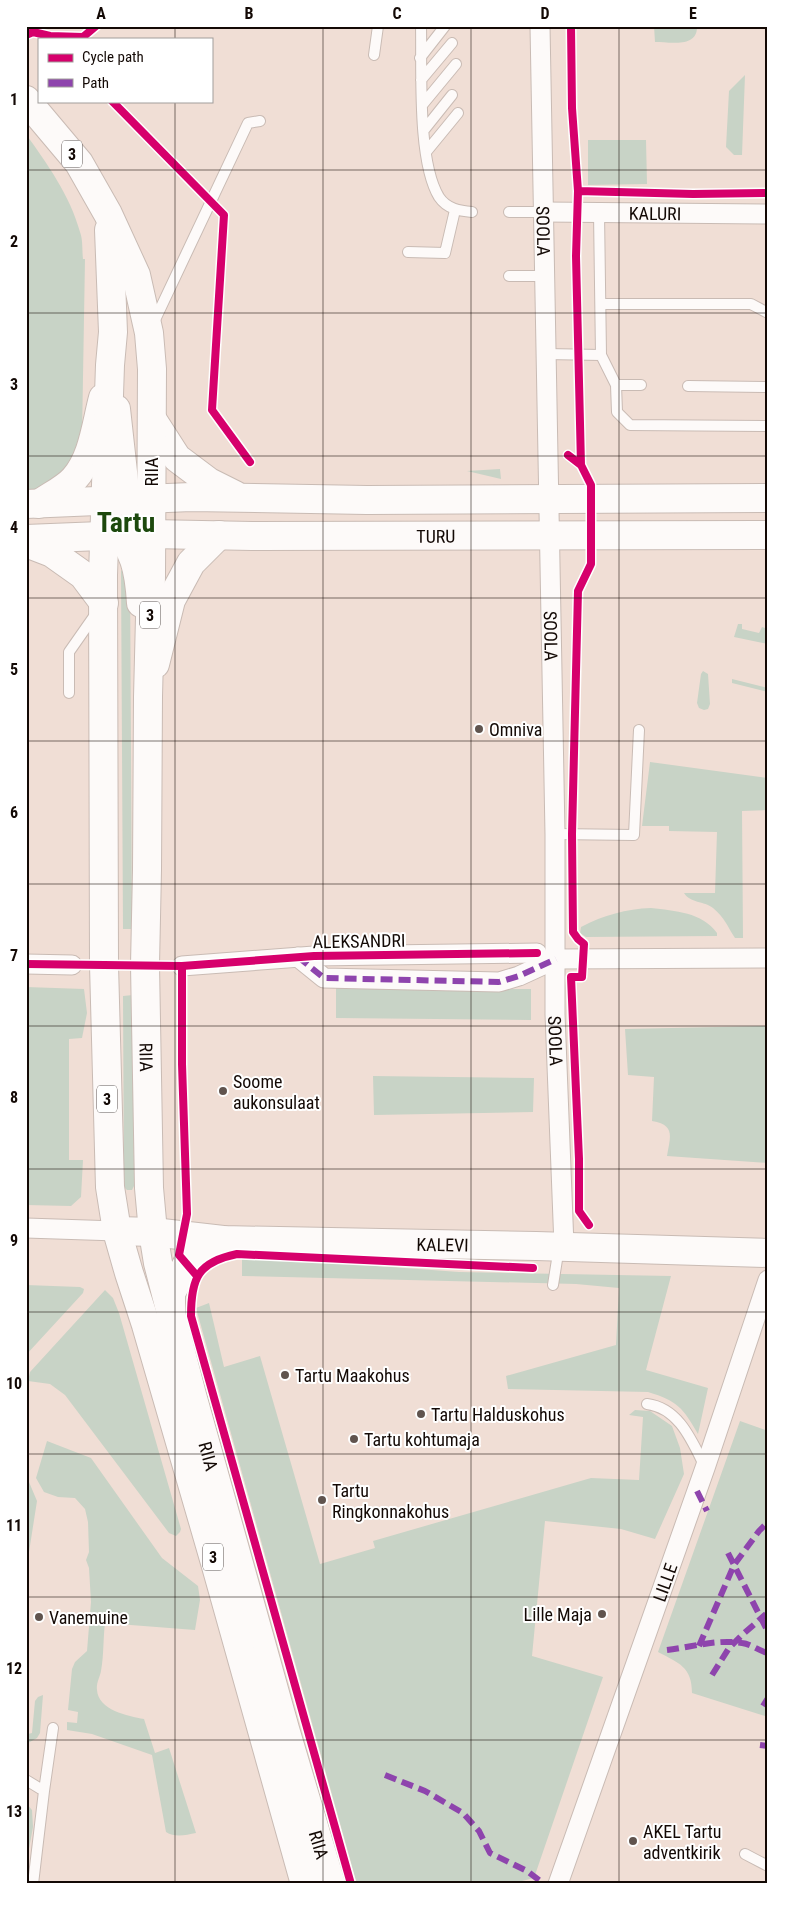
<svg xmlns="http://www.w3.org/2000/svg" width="794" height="1910" font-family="'Roboto Condensed',sans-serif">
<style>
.green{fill:#c8d3c6}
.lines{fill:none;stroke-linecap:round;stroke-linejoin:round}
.lane-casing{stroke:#c9bbb4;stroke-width:12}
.street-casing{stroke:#c9bbb4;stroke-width:21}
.secondary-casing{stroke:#c9bbb4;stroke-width:30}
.highway-casing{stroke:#c9bbb4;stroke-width:30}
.lane{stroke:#fdfaf9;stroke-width:10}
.street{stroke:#fdfaf9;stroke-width:19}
.secondary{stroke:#fdfaf9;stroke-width:28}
.highway{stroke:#fdfaf9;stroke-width:28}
.quiet{stroke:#8e44ad;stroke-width:6;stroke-dasharray:12 6;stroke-linecap:butt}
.cycleway-casing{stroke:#fff;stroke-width:11}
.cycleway{stroke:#d6006c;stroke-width:8}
.grid{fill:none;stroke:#130905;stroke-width:1;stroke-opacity:0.55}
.poi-dot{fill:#60544e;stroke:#fff;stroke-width:2}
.labels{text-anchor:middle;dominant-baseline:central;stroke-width:4;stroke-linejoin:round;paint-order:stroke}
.shield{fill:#fff;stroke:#5a5350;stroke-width:1}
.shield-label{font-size:16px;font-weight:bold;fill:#130905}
.street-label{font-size:18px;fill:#130905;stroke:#fff}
.poi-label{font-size:18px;fill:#130905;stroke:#fff;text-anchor:start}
.town-label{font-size:28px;font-weight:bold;fill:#1d490e;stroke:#fff}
.neatline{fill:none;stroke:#130905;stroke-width:2}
.grid-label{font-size:16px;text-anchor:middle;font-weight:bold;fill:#130905}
</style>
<rect width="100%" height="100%" fill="#f0ded5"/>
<path class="green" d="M654 26H697C698 48 670 42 655 42Z
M745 75 742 155H734L726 147 729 91Z
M26 134C47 164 70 195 80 232 83 240 82 250 83 259H85L82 436 75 463 38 490 26 492Z
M588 140H646L647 184 588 185Z
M500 469 501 479 467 471Z
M123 569 130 571 132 929H123L121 571Z
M738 624H742V629L759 633 762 627 768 629V644L734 637Z
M703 671 708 674 710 704 708 709 704 710 699 708 697 703 701 674Z
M732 679 768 688V692L732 683Z
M650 762 768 778V810L742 811 743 938H735C727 926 725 918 713 908 704 901 690 903 684 893H715L717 832 669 831V826H642Z
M651 908C675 911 702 912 717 933V936L586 937 580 933 581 927C604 915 626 909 651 908Z
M26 987 84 989 87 1013 82 1038 69 1039V1160H83L81 1197 71 1206 26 1205Z
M336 988 531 989V1020L336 1018Z
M133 995 134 1186 132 1190H127L124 1187 123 996Z
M768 1026V1163L667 1156C670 1137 676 1125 652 1121L654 1077 628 1075 625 1029Z
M373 1076 534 1078 533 1112 374 1115Z
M242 1256 459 1272 671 1276 646 1370 708 1388 698 1434C683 1408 678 1401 648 1392L508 1389 506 1376 616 1345 619 1288 576 1284 242 1276Z
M26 1285 80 1287 84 1289 83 1293 26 1355Z
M105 1290 113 1298 119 1313 181 1529 180 1532 176 1536 169 1533 65 1395 50 1384 28 1381 30 1372Z
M209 1303 224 1367 260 1356 320 1564 375 1548 373 1541 591 1478 639 1480 643 1417 629 1415 635 1410 650 1411 672 1426 680 1448 684 1474 655 1539 621 1529 545 1521 532 1656 603 1677 534 1878 510 1884H357L196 1308Z
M740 1421 768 1431V1717L692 1693C692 1667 679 1663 658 1652Z
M47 1441 91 1458 162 1558 198 1586 200 1600 195 1630 105 1623C103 1639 104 1655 101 1671 100 1677 96 1683 97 1690 98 1710 128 1716 144 1719L155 1753 169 1748 196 1833C186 1835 175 1838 166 1832L152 1755 92 1734 67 1730V1722L77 1723 78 1712 68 1710 72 1669 75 1662 87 1651 91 1602 89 1568 86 1560 89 1552 88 1522 85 1509 75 1498 58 1497 44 1492 36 1478Z
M26 1479 29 1482 37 1501 29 1552H26Z
M43 1695 40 1733 37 1738 28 1743V1734L32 1733 35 1701 38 1697Z
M26 1803 32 1810 33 1827 26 1865Z"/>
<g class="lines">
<defs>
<path id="lane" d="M421 26C422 69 417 161 439 197 447 209 460 211 472 212
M374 55 378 26
M420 58 445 26
M421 80 452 43
M423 104 456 64
M424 130 452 95
M426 152 458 113
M509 212H544
M599 213 601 355 616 385 617 412 630 425 768 426
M408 252 445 253 455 210
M509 276H545
M601 304H751L768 313
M153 324 248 123 260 121
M546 354 601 355
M616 385H641
M688 386 768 387
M69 693V652L97 612
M555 834 634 835 639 730
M553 1285 559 1247
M647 1404C679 1408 692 1441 705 1467
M26 1780 44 1791 33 1884
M44 1791 53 1728
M745 1854 768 1866"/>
<g id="street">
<path id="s1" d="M540 26 555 834V1014L564 1246"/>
<path id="s2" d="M544 212 768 214"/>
<path d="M298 957 324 978 499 982 519 976 556 959 768 958"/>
<path d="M26 964 72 965"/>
<path d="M182 966 314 956 537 953"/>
<path d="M26 1228 117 1231"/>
<path d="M26 1884H27"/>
<path id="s3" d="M558 1884 705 1468 768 1280"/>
</g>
<g id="secondary">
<path d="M116 409 125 490 128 500 138 514"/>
<path d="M152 419 177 458 209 482 235 495"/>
<path d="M26 504 191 497 367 500 768 498"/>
<path d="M39 504C50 496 65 489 74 479 93 458 96 424 103 398"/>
<path d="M111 524C135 549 139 570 141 603"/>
<path id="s4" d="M26 539 151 534 252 536 768 535"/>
<path d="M26 543 52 553 83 575 104 603"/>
<path d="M155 664 171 600 191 563 219 535"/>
<path id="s5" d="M117 1231 153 1232 223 1240 536 1246 768 1253"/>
<path d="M171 1315V1293L187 1264 223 1240"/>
</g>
<g id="highway">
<path id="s6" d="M26 100 79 163 108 214 136 275 149 333 152 369 151 577 148 697 147 870 145 965 149 1188 153 1232 158 1263 192 1395 285 1729 331 1884"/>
<path d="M109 230 113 332 110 365 103 575 104 965 110 1187 117 1231 129 1273 146 1325 216 1566 305 1884"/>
</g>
</defs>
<use href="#lane" class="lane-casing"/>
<use href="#street" class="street-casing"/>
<use href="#secondary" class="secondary-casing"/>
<use href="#highway" class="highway-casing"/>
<use href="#lane" class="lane"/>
<use href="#street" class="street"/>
<use href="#secondary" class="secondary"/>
<use href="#highway" class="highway"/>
<path class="quiet" d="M298 957 324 978 499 982 519 976 556 959
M697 1491 707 1511
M728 1553 768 1632
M699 1646 734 1565 759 1531 768 1522
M667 1650C692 1647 717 1639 742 1643 751 1644 759 1651 768 1653
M712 1675 729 1648 741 1636 766 1614
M763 1706 768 1698
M760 1745 768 1746
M385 1775 425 1791 463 1813 479 1831 490 1853 527 1871 544 1884"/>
<defs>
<path id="cycleway" d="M571 26 572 108 578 191 576 256 581 465
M26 35 33 32 50 36 83 37 96 26
M112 101 224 215 212 410 250 462
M578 191 693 194 768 193
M568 455 581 465 591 485V564L578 591 572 834 573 932 578 939 584 944 582 977H571L579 1159V1211L589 1225
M26 964 182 966 314 956 537 953
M182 966V1064L187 1214 179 1255 197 1276
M351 1884 191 1316C191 1278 198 1262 237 1254L533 1268"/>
</defs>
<use href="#cycleway" class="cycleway-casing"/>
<use href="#cycleway" class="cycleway"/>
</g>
<path class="grid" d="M175 26V39M323 26V1884M471 26V1884M619 26V1884M175 101V1884M26 170H768M26 313H768M26 456H768M26 598H768M26 741H768M26 884H768M26 1026H768M26 1169H768M26 1312H768M26 1454H768M26 1597H768M26 1740H768"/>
<g class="poi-dot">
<circle cx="479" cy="729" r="5"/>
<circle cx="223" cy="1091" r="5"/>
<circle cx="285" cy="1375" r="5"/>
<circle cx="421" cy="1414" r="5"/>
<circle cx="354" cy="1439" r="5"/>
<circle cx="322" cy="1500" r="5"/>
<circle cx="602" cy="1614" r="5"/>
<circle cx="39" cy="1617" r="5"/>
<circle cx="633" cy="1841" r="5"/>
</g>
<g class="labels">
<g class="shield">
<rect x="62" y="140.5" width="20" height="27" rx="4"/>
<rect x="140" y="601.5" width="20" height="27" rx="4"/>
<rect x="97" y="1085.5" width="20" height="27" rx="4"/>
<rect x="203" y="1543.5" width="20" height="27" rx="4"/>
</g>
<g class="shield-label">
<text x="72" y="154">3</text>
<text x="150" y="615">3</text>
<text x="107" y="1099">3</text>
<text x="213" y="1557">3</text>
</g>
<g class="street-label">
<text stroke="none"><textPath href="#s2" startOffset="111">KALURI</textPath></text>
<text stroke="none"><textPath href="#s1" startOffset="205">SOOLA</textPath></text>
<text transform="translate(151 472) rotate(-90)">RIIA</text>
<text stroke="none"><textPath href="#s4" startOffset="410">TURU</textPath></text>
<text stroke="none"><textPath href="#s1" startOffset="610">SOOLA</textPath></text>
<text transform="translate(359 941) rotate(-1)">ALEKSANDRI</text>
<text stroke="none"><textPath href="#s1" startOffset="1015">SOOLA</textPath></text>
<text stroke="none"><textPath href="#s6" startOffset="992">RIIA</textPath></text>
<text stroke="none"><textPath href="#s5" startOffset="326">KALEVI</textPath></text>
<text stroke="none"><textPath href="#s6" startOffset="1398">RIIA</textPath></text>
<text stroke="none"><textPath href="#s3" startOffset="320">LILLE</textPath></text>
<text stroke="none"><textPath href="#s6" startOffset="1802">RIIA</textPath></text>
</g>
<g class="poi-label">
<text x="489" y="729">Omniva</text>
<text x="233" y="1081">Soome<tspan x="233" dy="21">aukonsulaat</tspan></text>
<text x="295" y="1375">Tartu Maakohus</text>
<text x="431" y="1414">Tartu Halduskohus</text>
<text x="364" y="1439">Tartu kohtumaja</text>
<text x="332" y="1490">Tartu<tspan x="332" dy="21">Ringkonnakohus</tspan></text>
<text x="592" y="1614" text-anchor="end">Lille Maja</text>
<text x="49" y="1617">Vanemuine</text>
<text x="643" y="1831">AKEL Tartu<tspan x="643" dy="21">adventkirik</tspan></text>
</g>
<g class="town-label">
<text x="126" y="522">Tartu</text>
</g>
</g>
<rect width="794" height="1910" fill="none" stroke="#ffffff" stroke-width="55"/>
<rect x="38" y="38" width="175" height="65" fill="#ffffff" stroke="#a19d9b"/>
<rect x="48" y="54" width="25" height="8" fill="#d6006c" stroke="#a19d9b"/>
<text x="82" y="62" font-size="15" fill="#130905">Cycle path</text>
<rect x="48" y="79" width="25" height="8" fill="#8e44ad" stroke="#a19d9b"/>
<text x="82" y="88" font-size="15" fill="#130905">Path</text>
<rect x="28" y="28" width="738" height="1854" class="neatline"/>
<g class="grid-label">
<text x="101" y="19">A</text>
<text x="249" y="19">B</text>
<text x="397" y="19">C</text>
<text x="545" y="19">D</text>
<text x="693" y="19">E</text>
<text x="14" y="105">1</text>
<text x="14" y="247">2</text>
<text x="14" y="390">3</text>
<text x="14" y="533">4</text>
<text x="14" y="675">5</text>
<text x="14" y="818">6</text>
<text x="14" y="961">7</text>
<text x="14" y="1103">8</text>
<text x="14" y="1246">9</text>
<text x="14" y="1389">10</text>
<text x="14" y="1531">11</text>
<text x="14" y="1674">12</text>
<text x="14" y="1817">13</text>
</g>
</svg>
